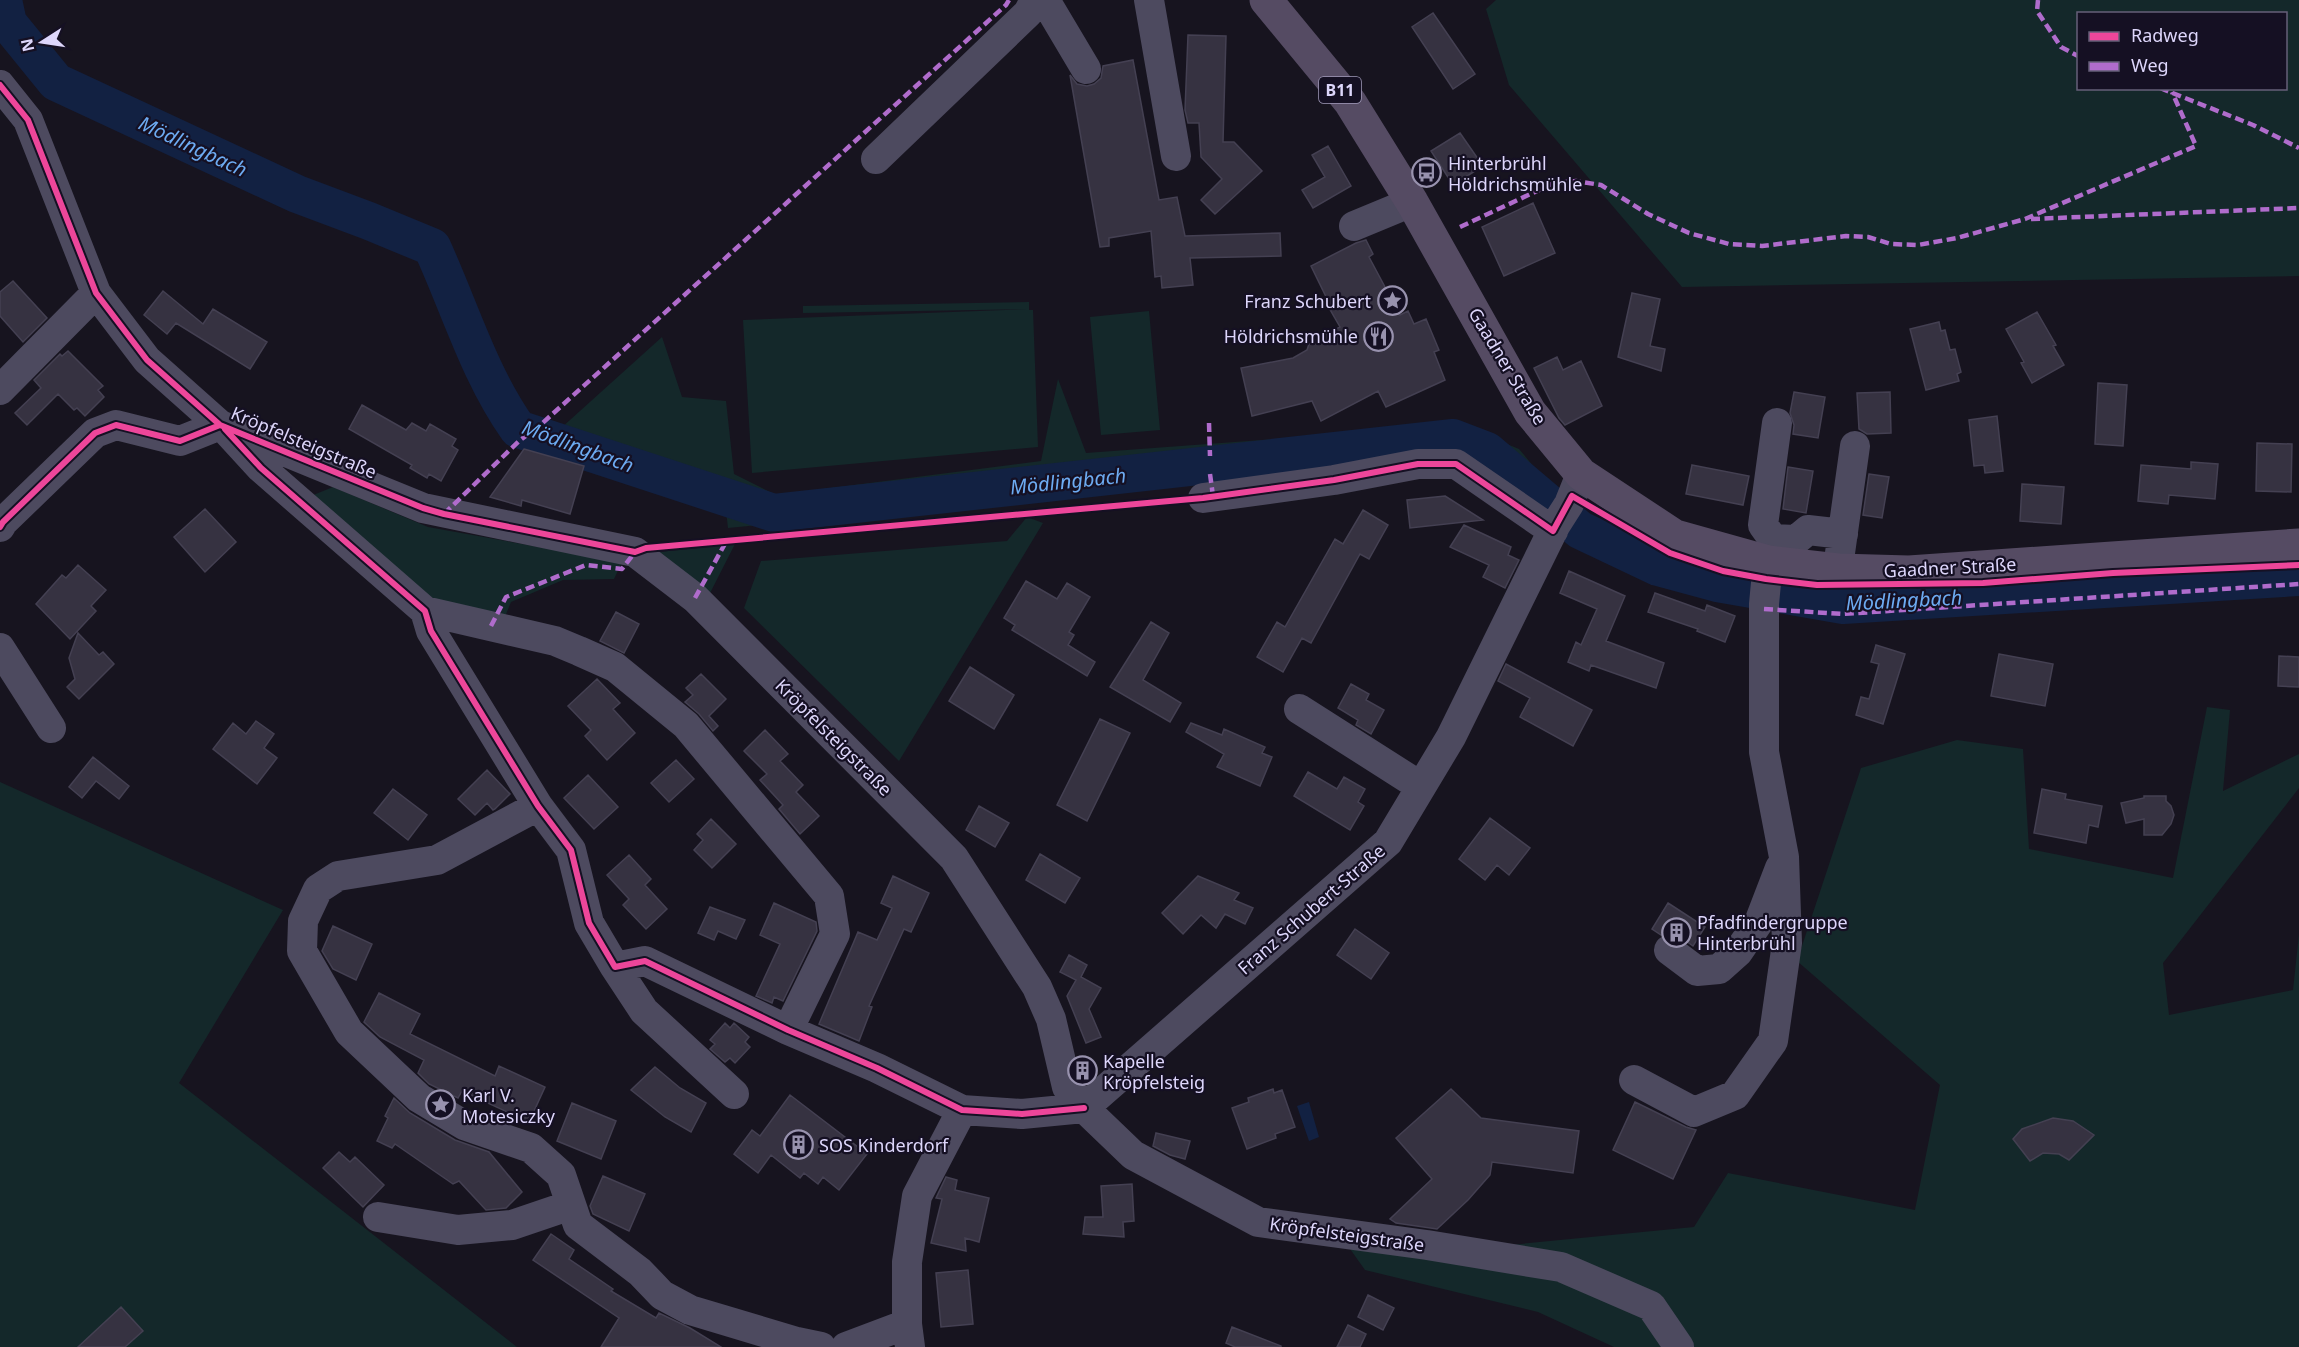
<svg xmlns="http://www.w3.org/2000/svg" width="2299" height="1347" font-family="'Noto Sans',sans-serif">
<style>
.green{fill:#14282a;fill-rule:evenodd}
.water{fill:#122142}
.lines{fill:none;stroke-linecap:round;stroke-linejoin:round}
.river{stroke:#122142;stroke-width:38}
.building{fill:#363241;stroke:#444052;stroke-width:1.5}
.minor{stroke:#4d4a5f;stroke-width:30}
.major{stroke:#554b63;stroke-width:33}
.quiet{stroke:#b06ccc;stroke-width:4.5;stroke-dasharray:9 4.5;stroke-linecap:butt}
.cycleway-casing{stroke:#151023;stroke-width:10}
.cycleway{stroke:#ed469a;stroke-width:6}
.labels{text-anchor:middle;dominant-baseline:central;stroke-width:4.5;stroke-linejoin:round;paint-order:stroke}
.shield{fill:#151023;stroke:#a19bba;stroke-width:1.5}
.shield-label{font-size:16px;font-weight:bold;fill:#ddd6fb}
.poi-label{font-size:18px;fill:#ddd6fb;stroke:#151023;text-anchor:start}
.street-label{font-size:18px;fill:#ddd6fb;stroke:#151023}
.water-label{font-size:20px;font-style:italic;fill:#6dabf2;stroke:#151023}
</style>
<rect width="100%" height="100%" fill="#17141f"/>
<path class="green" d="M1496 0H2299V276L1682 287 1509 85 1486 9ZM2078 14H2286V88H2078Z
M1029 302V310H1033L1038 447 752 473 743 320 1028 309 803 313V306Z
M1149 311 1160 430 1101 435 1090 317Z
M662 337 682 397 726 401 734 474 776 495 1041 461 1058 379 1086 453 1383 431 1454 422 1519 449 1555 492 1546 512 1505 477 1444 448 1412 460 728 528 723 485 560 429Z
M333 487 428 527 622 562 614 579 563 580 511 602 504 619 439 607 306 498Z
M1027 517 1043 523 899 761 744 608 761 561 1007 541Z
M735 544 707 599 649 553Z
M2207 707 2230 710 2223 791 2299 754V788L2163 963 2169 1015 2293 990 2299 934V1347H1614L1538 1312 1365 1270 1343 1239 1428 1253 1694 1227 1728 1173 1915 1210 1940 1085 1797 961 1861 768 1957 740 2023 749 2029 849 2173 878Z
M0 782 283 910 179 1083 517 1347H0Z"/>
<path class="water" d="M1309 1102 1319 1137 1309 1141 1297 1106Z"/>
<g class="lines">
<path class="river" d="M3 0 8 23 56 82 297 194 369 221 432 247C460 308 479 374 518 429L774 513 1453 438 1487 451 1580 530 1658 567 1717 583 1843 605 2299 577"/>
</g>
<path class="building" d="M1433 13 1475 74 1453 89 1412 27Z
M1188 35 1226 36 1223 142H1234L1262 171 1215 214 1201 200 1222 179 1201 157 1199 123H1188L1185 110Z
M1133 60 1159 200 1177 197 1185 236 1280 233 1281 256 1190 258 1193 285 1162 288 1161 276 1155 277 1151 231 1109 238V246L1100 247 1070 75 1077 84 1087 86 1094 84 1101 78 1103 66Z
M1460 133 1483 166 1453 185 1431 151Z
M1328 146 1351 186 1313 208 1302 190 1325 177 1312 155Z
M1533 203 1555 253 1504 276 1482 227Z
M1366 240 1373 254 1369 257 1400 315 1408 311 1414 324 1426 319 1439 350 1434 352 1445 380 1386 407 1378 391 1321 421 1312 401 1252 416 1241 368 1293 358 1307 350 1309 344 1340 327 1328 306 1330 305 1311 266 1356 243Z
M13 281 47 318 23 342 0 316V292Z
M163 291 203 324 213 309 267 342 250 369 176 323 167 334 144 315Z
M1632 293 1660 299 1650 346 1665 349 1661 371 1618 357Z
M2037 312 2056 345 2053 346 2064 365 2032 383 2021 363 2024 362 2006 329Z
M1939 322 1941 331 1945 330 1950 350 1955 349 1961 372 1957 374 1959 381 1926 390 1910 329Z
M68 351 103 386 98 390 104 397 85 416 77 408 74 410 58 394 27 425 15 413 41 388 34 380 60 354 62 356Z
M1557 357 1563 370 1581 361 1602 406 1565 425 1559 418 1534 368Z
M2098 383 2127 385 2123 446 2095 444Z
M1794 392 1825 397 1818 438 1793 434 1794 425 1790 413Z
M1890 392 1891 433 1867 434 1859 429 1857 393Z
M362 405 406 430 412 423 426 431 430 424 456 439 452 446 458 450 441 481 429 474 427 478 410 468 412 465 349 429Z
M1997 416 2003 471 1985 473 1984 465 1974 466 1969 420Z
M2257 443 2292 444 2291 492 2256 491Z
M524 449 584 466 570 514 522 500 521 506 490 497Z
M2191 462 2218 464 2215 499 2169 495 2168 504 2138 501 2141 465 2191 469Z
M1692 465 1749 476 1743 505 1686 494Z
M1788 467 1813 471 1806 513 1783 509Z
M1869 474 1889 477 1882 518 1863 515Z
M2022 484 2064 487 2061 524 2020 521Z
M1445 496 1483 520 1410 528 1407 500Z
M205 509 236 542 205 572 174 537Z
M1363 510 1388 525 1369 559 1360 554 1311 643 1302 638 1283 672 1257 657 1277 622 1285 627 1335 539 1343 544Z
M1464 525 1511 547 1508 555 1519 560 1505 588 1483 577 1489 565 1450 547Z
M78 565 106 590 91 606 96 611 70 639 36 604 62 575 66 578Z
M1569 571 1625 596 1606 641 1664 663 1656 688 1591 665 1589 671 1568 662 1576 642 1581 645 1597 609 1560 593Z
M1026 581 1057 599 1067 583 1090 597 1069 632 1074 635 1068 645 1095 662 1087 676 1012 630 1015 625 1004 618Z
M1655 593 1705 611 1707 605 1735 616 1725 642 1697 631 1698 629 1648 612Z
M616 612 639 624 624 653 600 641Z
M1151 622 1169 633 1143 680 1181 703 1170 722 1110 687Z
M78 633 99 655 103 652 114 664 79 699 67 687 75 679 69 658Z
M1876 645 1905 654 1883 724 1856 715 1861 697 1869 699 1879 664 1871 662Z
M1999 654 2053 664 2045 706 1991 696Z
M2279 656 2299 657V687L2278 686Z
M1506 664 1592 710 1573 746 1520 717 1530 698 1498 681Z
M970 667 1014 695 994 729 949 701Z
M701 674 726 699 709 716 718 726 713 731 699 714 685 702 693 695 686 688Z
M597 679 620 703 613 709 635 733 607 760 585 736 591 730 568 706Z
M1351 684 1369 694 1366 700 1384 710 1371 734 1356 725 1358 720 1338 708Z
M1100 719 1130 733 1087 821 1057 805Z
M256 721 274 734 264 748 277 758 257 784 213 749 233 723 246 734Z
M1191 723 1222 735 1224 729 1265 747 1262 753 1272 757 1260 786 1217 767 1224 754 1186 732Z
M765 730 788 754 780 761 803 785 796 792 819 816 800 834 779 809 783 805 760 780 767 774 744 751Z
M93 757 129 786 119 799 96 781 82 798 69 787Z
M676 760 694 779 669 802 651 783Z
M487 770 510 794 495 809 493 810 487 803 475 815 458 799Z
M1308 772 1337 789 1344 777 1365 789 1358 802 1364 806 1350 830 1294 796Z
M588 775 618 807 594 829 564 798Z
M393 789 427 815 408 840 374 813Z
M2042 789 2066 794 2065 799 2102 806 2098 827 2089 825 2086 843 2034 833Z
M2144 796H2166V801L2171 806 2174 815 2171 824 2162 835H2144V819L2126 823 2121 803 2144 798Z
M979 806 1009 823 995 847 966 830Z
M1490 818 1530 848 1509 875 1497 865 1485 880 1459 859Z
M711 819 736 844 712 868 694 850 703 840 697 834Z
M1040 854 1080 878 1065 903 1026 880Z
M629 855 651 879 645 885 667 909 646 929 623 905 629 899 607 875Z
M893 876 929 893 911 932 904 929 869 1006 872 1007 859 1041 819 1024 858 932 877 940 892 908 881 903Z
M1198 876 1239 893 1234 900 1253 908 1245 924 1225 914 1216 928 1201 915 1183 934 1162 913Z
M774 903 816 922 817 931 783 1001 774 997 772 1003 756 996 780 944 760 935Z
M1668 903 1705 927 1693 946 1679 936 1670 933 1661 935 1652 929Z
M710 907 745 920 736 939 718 931 714 940 698 933Z
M333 926 372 944 356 980 333 969 322 951Z
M1355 929 1389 953 1371 979 1337 955Z
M1069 955 1087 965 1081 977 1101 988 1089 1009 1101 1037 1086 1043 1067 996 1076 980 1060 972Z
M379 993 420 1014 410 1034 495 1076 499 1066 545 1087 529 1122 462 1091 458 1098 429 1084 418 1073 424 1060 380 1037 364 1022Z
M725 1023 730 1028 734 1023 749 1037 745 1042 750 1047 735 1063 730 1058 725 1062 710 1049 715 1044 710 1040Z
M655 1067 680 1088 706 1103 691 1132 665 1117 631 1090Z
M1273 1089 1274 1093 1282 1090 1295 1127 1275 1134 1276 1138 1247 1149 1232 1108 1249 1102 1248 1098Z
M1451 1089 1481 1118 1579 1131 1573 1173 1492 1162 1490 1175 1468 1200 1437 1229 1396 1223 1390 1219 1432 1179 1396 1138Z
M790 1095 867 1154 839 1190 823 1177 818 1184 804 1173 800 1178 771 1155 758 1173 734 1154 752 1130 760 1136Z
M394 1098 410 1113 455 1140 489 1152 522 1192 506 1208 486 1210 459 1181 453 1184 395 1144 392 1148 377 1141 388 1118 385 1116Z
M1635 1102 1686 1127 1696 1130 1673 1179 1613 1150Z
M572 1103 616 1121 601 1159 557 1141Z
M2053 1118 2073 1121 2094 1135 2069 1160 2059 1154 2043 1153 2030 1161 2013 1139 2022 1129Z
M1156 1133 1190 1141 1185 1159 1170 1155 1153 1146Z
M339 1152 350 1162 355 1157 384 1185 363 1207 323 1168Z
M603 1176 645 1194 629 1231 593 1214 590 1206Z
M946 1177 957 1180 955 1190 989 1198 979 1242 965 1238 966 1251 931 1243 942 1199 936 1198Z
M1132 1184 1134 1221 1123 1222 1124 1237 1083 1234 1085 1217H1103L1101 1186Z
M551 1234 574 1250 569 1259 613 1289 611 1291 656 1318 659 1313 690 1328 721 1347H601L619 1318 533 1260Z
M968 1270 973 1324 941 1327 936 1273Z
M1368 1295 1394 1308 1383 1330 1358 1317Z
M121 1307 143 1331 125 1347H78Z
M1348 1325 1366 1334 1360 1347H1337Z
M1232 1327 1281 1346V1347H1235L1226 1343Z"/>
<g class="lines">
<path class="minor" d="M1045 0 1086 69
M1149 0 1176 156
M0 85 28 120 96 293 147 360 220 425 423 508 635 552 695 598 954 858 1037 987 1051 1019 1067 1087 1084 1108 1133 1155 1258 1222 1427 1245 1561 1267 1651 1306 1679 1347
M876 159 1028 13 1035 0
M1354 226 1412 202
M0 390 96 293
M1777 423 1763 525 1773 539 1796 540 1808 530 1843 534
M228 432 261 468 425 611 431 631 538 806 571 850 589 923 615 967 645 961 788 1030 877 1068 962 1110 1022 1114 1084 1108
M1203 498 1334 480 1418 464H1456L1553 531
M0 527 3 522 95 433 116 425 180 441 220 425
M1840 553 1855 446
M425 611 555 641 579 651 615 667 686 725 829 896 835 934 788 1030
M0 648 51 728
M1299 709 1420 786
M538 806 437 860 338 876 318 889 303 921 302 951 349 1032 419 1098 464 1125 531 1148 561 1175 578 1225 640 1272 662 1295 690 1310 797 1342 821 1347
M1669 950 1697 971 1719 969 1738 952 1760 920 1780 868
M615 967 644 1011 734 1094
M1634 1080 1694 1112 1735 1095 1773 1041 1787 943 1784 857 1764 752V604L1768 562
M1084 1108 1388 842 1451 737 1555 526 1569 504 1581 474
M378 1217 458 1230 512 1225 571 1205
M846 1347 907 1324
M910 1347 907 1324V1262L917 1196 962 1110"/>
<path class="major" d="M1266 0 1350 102 1412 202 1530 412 1581 474 1675 536 1768 562 1838 570 1909 572 2299 545"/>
<path class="quiet" d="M2038 0 2037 11 2061 47 2078 56
M2160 88 2253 125 2299 148
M2031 219 2299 208
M1460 227 1554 183 1576 181 1601 185 1648 214 1689 233 1729 244 1762 246 1846 236 1868 237 1891 244 1918 245 1957 238 2025 219 2196 146 2172 92
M1209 423 1210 456
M1210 474 1213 496
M444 514 519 441 537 428 1006 5 1009 0
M695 598 727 540
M1764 609 1843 614 2299 584
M491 626 506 597 586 565 622 569 635 552 639 550"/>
<defs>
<path id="cycleway" d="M0 85 28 120 96 293 147 360 220 425 423 508 444 514 635 552 646 548 1203 498 1334 480 1418 464H1456L1553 531 1572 496 1670 553 1723 571 1766 579 1817 585 1983 583 2113 573 2299 565
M225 429 261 468 425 611 431 631 538 806 571 850 589 923 615 967 645 961 788 1030 877 1068 962 1110 1022 1114 1084 1108
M0 527 3 522 95 433 116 425 180 441 220 425"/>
</defs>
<use href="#cycleway" class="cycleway-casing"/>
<use href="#cycleway" class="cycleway"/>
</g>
<defs>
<symbol id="bus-ring" viewBox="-11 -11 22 22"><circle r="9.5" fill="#151023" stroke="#9892ae" stroke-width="1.5"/><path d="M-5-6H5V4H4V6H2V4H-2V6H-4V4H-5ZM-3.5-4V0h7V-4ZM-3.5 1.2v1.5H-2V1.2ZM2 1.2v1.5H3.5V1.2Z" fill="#9892ae"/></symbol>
<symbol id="sight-ring" viewBox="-11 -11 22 22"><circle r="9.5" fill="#151023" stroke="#9892ae" stroke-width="1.5"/><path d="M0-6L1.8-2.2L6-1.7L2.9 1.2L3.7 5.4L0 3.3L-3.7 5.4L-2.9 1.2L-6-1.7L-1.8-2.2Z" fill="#9892ae"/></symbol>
<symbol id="restaurant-ring" viewBox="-11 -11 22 22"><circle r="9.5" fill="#151023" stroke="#9892ae" stroke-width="1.5"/><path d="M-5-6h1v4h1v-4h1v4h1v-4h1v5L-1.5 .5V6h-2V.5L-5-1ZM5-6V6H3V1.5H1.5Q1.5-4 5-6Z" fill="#9892ae"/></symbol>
<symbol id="building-ring" viewBox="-11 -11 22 22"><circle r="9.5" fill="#151023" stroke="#9892ae" stroke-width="1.5"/><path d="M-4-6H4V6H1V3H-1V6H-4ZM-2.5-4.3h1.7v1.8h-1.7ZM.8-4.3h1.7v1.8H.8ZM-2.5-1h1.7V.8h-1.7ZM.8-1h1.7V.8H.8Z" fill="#9892ae"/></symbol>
</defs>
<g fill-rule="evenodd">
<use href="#bus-ring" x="1410" y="156" width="33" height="33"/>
<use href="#sight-ring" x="1376" y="284" width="33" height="33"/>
<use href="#restaurant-ring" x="1362" y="320" width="33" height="33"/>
<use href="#building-ring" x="1660" y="916" width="33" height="33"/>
<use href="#building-ring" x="1066" y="1054" width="33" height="33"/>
<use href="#sight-ring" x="424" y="1088" width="33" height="33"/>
<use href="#building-ring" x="782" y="1128" width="33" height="33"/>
</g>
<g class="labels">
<rect class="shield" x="1319" y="77" width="42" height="26" rx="4.5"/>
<g class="shield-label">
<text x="1340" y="90">B11</text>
</g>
<g class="poi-label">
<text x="1448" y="163">Hinterbrühl<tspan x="1448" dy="21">Höldrichsmühle</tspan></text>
<text x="1371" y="301" text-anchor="end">Franz Schubert</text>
<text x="1358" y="336" text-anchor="end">Höldrichsmühle</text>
<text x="1697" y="922">Pfadfindergruppe<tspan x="1697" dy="21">Hinterbrühl</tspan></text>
<text x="1103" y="1061">Kapelle<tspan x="1103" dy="21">Kröpfelsteig</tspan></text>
<text x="462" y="1095">Karl V.<tspan x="462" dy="21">Motesiczky</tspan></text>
<text x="819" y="1145">SOS Kinderdorf</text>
</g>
<g class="street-label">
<text transform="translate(1508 366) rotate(59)">Gaadner Straße</text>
<text transform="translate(304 442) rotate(23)">Kröpfelsteigstraße</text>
<text transform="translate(1950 567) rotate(-3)">Gaadner Straße</text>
<text transform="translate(834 737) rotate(45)">Kröpfelsteigstraße</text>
<text transform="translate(1311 909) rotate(-41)">Franz Schubert-Straße</text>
<text transform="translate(1347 1234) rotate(8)">Kröpfelsteigstraße</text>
</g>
<g class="water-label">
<text transform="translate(193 146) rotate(25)">Mödlingbach</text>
<text transform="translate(578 446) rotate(20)">Mödlingbach</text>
<text transform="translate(1068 481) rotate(-6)">Mödlingbach</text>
<text transform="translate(1904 600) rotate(-3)">Mödlingbach</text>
</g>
</g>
<rect x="2077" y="12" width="210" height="78" fill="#151023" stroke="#655f79" stroke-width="1.5"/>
<rect x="2089" y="32" width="30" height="9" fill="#ed469a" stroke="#655f79" stroke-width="1.5"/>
<text x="2131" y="42" font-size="18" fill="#ddd6fb">Radweg</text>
<rect x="2089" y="62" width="30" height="9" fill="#b06ccc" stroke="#655f79" stroke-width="1.5"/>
<text x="2131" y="72" font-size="18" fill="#ddd6fb">Weg</text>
<g transform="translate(42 42) rotate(258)" stroke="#151023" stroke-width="4.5" paint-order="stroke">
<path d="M0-4.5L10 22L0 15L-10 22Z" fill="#ddd6fb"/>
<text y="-9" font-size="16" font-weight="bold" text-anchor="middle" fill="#ddd6fb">N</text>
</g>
</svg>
